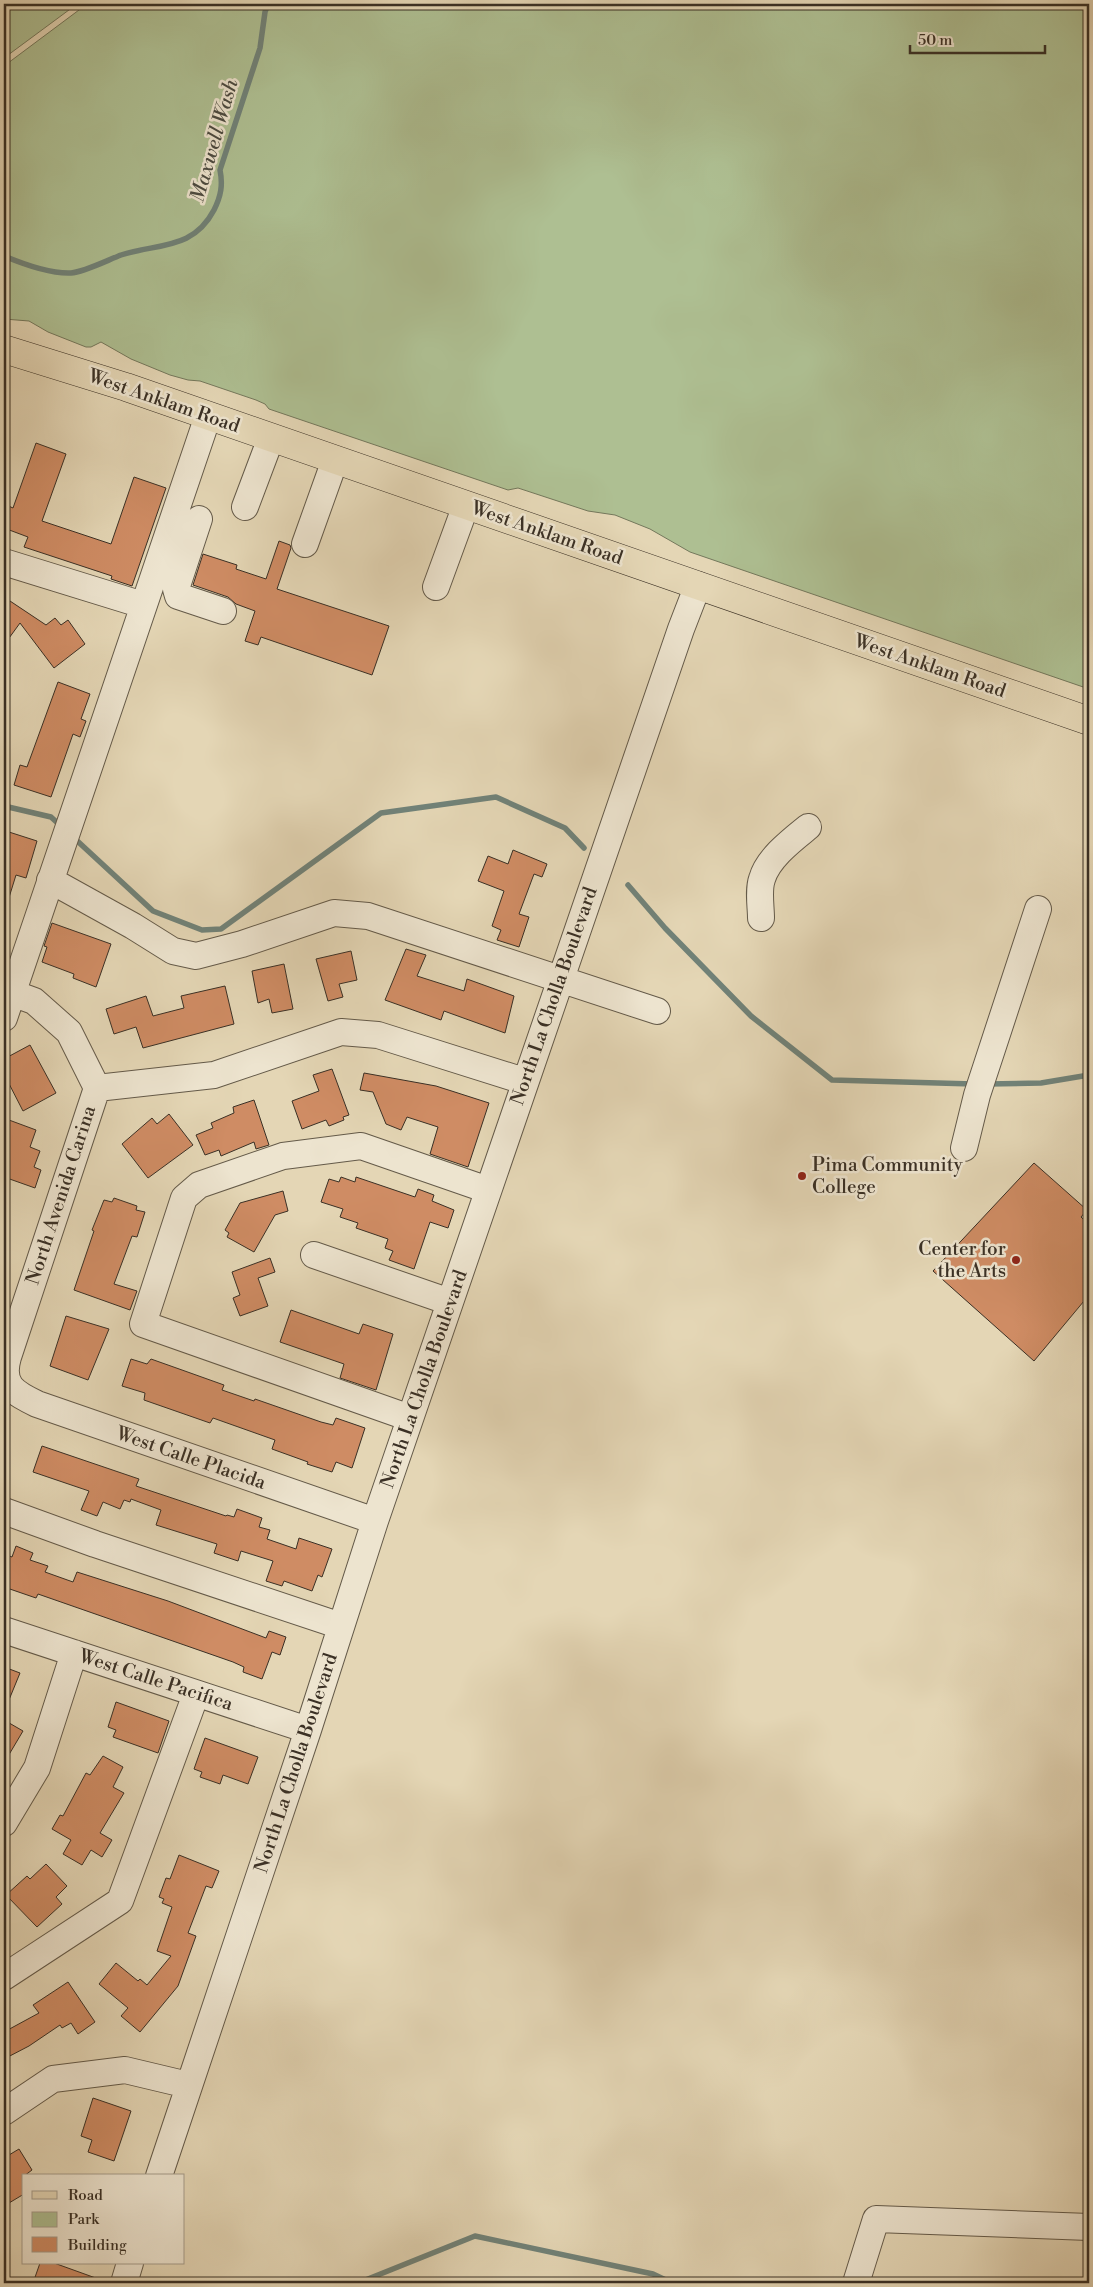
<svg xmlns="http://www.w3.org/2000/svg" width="1093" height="2287" font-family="'Libre Bodoni',serif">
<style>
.green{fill:#aebf92;stroke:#74785c}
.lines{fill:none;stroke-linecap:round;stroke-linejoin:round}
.stream{stroke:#718278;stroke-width:5.5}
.building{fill:#cf8c64;stroke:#3a3025}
.minor-casing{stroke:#645a49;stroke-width:28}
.major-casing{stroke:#3a3025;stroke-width:29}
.minor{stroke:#ede4cf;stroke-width:26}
.major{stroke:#e4d6b5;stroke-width:28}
.poi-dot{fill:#8f2418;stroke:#ede4cf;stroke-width:2}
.labels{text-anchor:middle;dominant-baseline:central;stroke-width:5;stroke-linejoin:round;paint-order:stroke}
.street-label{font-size:19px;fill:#3a3025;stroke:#ede4cf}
.poi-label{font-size:19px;fill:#3a3025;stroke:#ede4cf;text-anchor:start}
.water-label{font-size:20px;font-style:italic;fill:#4c4b41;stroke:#ede4cf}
</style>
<rect width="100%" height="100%" fill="#e4d6b5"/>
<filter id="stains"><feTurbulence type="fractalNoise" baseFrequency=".004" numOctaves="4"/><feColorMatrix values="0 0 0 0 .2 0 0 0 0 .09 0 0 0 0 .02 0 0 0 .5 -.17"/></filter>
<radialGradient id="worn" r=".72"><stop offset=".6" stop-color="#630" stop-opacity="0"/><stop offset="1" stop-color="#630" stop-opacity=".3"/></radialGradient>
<path class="green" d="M4 4H77L4 58Z
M87 4H1089V689L690 552 650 529 615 515 588 511 518 488 508 490 269 409 265 404 256 400 200 381 188 380 170 375 131 359 101 342 91 347H86L48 332 29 321 4 319V66Z"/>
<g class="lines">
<path class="stream" d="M4 256C23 264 49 274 71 273 84 272 108 260 121 255 159 243 193 250 214 210 221 196 223 185 220 170L260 48 265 12 268 4
M4 806 51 817 62 827
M73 837 153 911 202 930 221 929 381 813 496 797 565 828 584 848
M628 885 665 928 751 1016 832 1080 973 1084
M987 1084 1041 1083 1089 1075
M358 2283 475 2236 653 2274 672 2283"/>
</g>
<path class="building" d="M36 443 66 454 42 521 111 544 134 477 166 488 132 586 111 579 112 576 24 547 28 537 4 528V504L13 508Z
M279 541 290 545 291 548 277 589 389 626 372 675 261 637 258 645 245 641 255 611 236 604 228 597 193 585 203 554 237 565 236 569 266 579Z
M4 597 46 625 55 618 61 625 68 620 85 644 54 668 20 623 4 645Z
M58 682 90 694 81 719 86 721 80 737 73 734 51 797 14 785 20 765 27 767Z
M9 832 37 841 26 878 16 875 7 904 4 903V838L7 839Z
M513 850 547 864 542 877 534 874 519 914 529 917 519 947 497 940 501 930 492 926 504 891 478 881 488 856 508 864Z
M52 923 111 944 96 987 73 978 74 974 42 962 47 947 44 946Z
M406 949 426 955 417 976 464 991 467 979 514 996 505 1033 444 1011 441 1020 385 1000Z
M351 951 357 980 339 984 343 997 328 1001 316 959Z
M284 964 293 1009 272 1013 269 999 258 1003 252 971Z
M225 986 234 1024 143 1048 136 1027 114 1034 106 1009 146 996 153 1016 184 1008 181 996Z
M30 1045 56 1093 23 1111 4 1074V1059Z
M332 1069 349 1115 343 1117 344 1120 329 1126 326 1120 302 1129 292 1101 319 1091 313 1075Z
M364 1073 436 1086 489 1103 468 1167 430 1154 438 1127 407 1117 401 1130 386 1124 373 1092 360 1090Z
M254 1100 269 1145 256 1149 254 1142 221 1156 219 1150 205 1155 196 1135 213 1128 211 1123 234 1113 233 1107Z
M169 1114 193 1145 148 1178 122 1144 152 1118 157 1124Z
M9 1120 36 1130 30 1147 40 1151 34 1167 41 1170 35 1188 4 1177V1135Z
M1034 1163 1087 1210 1081 1217 1089 1225V1295L1034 1361 933 1271Z
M341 1177 355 1182 356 1177 415 1197 418 1189 434 1195 432 1201 454 1210 448 1228 430 1222 414 1269 389 1260 393 1251 385 1248 388 1239 356 1228 358 1223 340 1217 343 1209 321 1202 329 1179 339 1182Z
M283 1191 288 1211 275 1215 254 1252 227 1237 229 1233 225 1230 240 1203Z
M114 1198 137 1206 136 1210 145 1212 137 1237 132 1236 114 1284 137 1291 130 1310 74 1290 94 1231 92 1230 104 1200 112 1202Z
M270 1258 275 1272 258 1278 268 1306 240 1316 233 1298 240 1295 232 1272Z
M291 1310 359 1334 363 1324 393 1334 376 1390 340 1378 344 1364 280 1342Z
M66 1316 109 1329 88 1380 50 1366Z
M131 1359 147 1364 151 1359 182 1370 224 1385 222 1390 254 1401 255 1399 321 1422 333 1425 336 1418 365 1428 352 1468 336 1462 332 1472 307 1464 308 1462 272 1449 275 1440 213 1418 210 1423 144 1400 145 1393 122 1386Z
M42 1446 139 1479 136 1486 226 1516 227 1515 234 1517 237 1509 262 1518 259 1527 270 1530 267 1539 296 1549 299 1538 332 1549 322 1577 318 1575 312 1591 284 1581 282 1586 266 1581 273 1561 241 1551 238 1561 214 1553 217 1544 156 1525 161 1510 131 1499 130 1502 124 1500 120 1509 103 1502 97 1516 81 1510 89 1491 33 1472Z
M16 1546 33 1553 30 1560 48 1566 45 1572 73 1582 77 1572 168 1601 266 1638 269 1631 286 1637 280 1655 272 1652 262 1679 243 1672 244 1667 233 1662 38 1594 36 1598 4 1587V1554L12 1557Z
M4 1667 20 1673 4 1712Z
M116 1702 169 1721 158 1753 113 1737 116 1730 108 1727Z
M4 1720 23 1731 4 1763Z
M205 1738 258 1757 248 1784 223 1775 220 1784 200 1777 202 1772 194 1769Z
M103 1756 123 1767 113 1787 124 1793 100 1833 112 1840 102 1857 91 1850 82 1865 63 1854 71 1840 52 1829 60 1815 63 1816 86 1773 90 1775Z
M179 1855 219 1871 212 1888 206 1886 188 1933 196 1936 178 1986 140 2032 121 2016 128 2008 99 1984 116 1963 138 1981 140 1979 147 1985 171 1956 157 1951 172 1907 162 1903 164 1899 159 1897 166 1878 170 1879Z
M46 1864 67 1886 56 1897 62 1904 37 1927 6 1895 27 1876 30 1879Z
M68 1982 95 2022 78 2034 71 2023 62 2028 60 2025 29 2046 4 2059V2032L39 2013 33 2005Z
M93 2098 131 2111 114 2161 88 2152 92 2140 81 2136Z
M19 2149 32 2170 24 2176V2194L4 2206V2158Z
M40 2263H54L104 2281V2283H33Z"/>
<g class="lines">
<defs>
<path id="minor" d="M245 507 271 438
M199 519 176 589 178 596 223 611
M305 544 335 460
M4 562 143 605
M436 587 466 505
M50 880 133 926 173 951 196 956 242 944 334 913 368 916 657 1011
M761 918C761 907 758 890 762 879 768 858 792 840 808 827
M4 990 34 1001 69 1032 97 1088 214 1075 341 1032 378 1035 524 1081
M4 1018 208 416
M97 1088 8 1357C0 1385 14 1393 37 1404L375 1521
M964 1148 977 1095 1038 909
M314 1255 450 1302
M410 1418 143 1324 184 1198 199 1185 283 1156 361 1146 488 1190
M4 1511 95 1544 341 1626
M4 1630 308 1730
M4 1823 37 1768 74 1653
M4 1977 120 1901 196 1694
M4 2112 53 2079 125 2070 188 2085
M159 2176 308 1730 375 1521 681 629 698 585
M124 2283 130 2263
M856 2283 876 2219 1089 2227"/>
<path id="major" d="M4 349 126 387 1089 721"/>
</defs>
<use href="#minor" class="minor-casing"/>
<use href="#major" class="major-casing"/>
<use href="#minor" class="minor"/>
<use href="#major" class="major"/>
</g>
<g class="poi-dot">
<circle cx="802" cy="1176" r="5"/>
<circle cx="1016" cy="1260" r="5"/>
</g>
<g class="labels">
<g class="street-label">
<text transform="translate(164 401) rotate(19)">West Anklam Road</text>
<text transform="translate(547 533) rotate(19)">West Anklam Road</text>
<text transform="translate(930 666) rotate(19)">West Anklam Road</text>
<text transform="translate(554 996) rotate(-71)">North La Cholla Boulevard</text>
<text transform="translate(61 1195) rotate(-72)">North Avenida Carina</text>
<text transform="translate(424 1379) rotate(-71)">North La Cholla Boulevard</text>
<text transform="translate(191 1458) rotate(19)">West Calle Placida</text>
<text transform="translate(156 1680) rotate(18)">West Calle Pacifica</text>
<text transform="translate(296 1763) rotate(-72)">North La Cholla Boulevard</text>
</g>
<g class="poi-label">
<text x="812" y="1165">Pima Community<tspan x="812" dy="22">College</tspan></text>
<text x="1006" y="1249" text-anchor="end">Center for<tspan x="1006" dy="22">the Arts</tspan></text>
</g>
<g class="water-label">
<text transform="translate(215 141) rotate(-74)">Maxwell Wash</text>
</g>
</g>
<rect width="1093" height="2287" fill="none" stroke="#e4d6b5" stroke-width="20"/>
<rect x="5" y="5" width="1083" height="2277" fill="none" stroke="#3a3025" stroke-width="2.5"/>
<rect x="10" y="10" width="1073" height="2267" fill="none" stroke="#3a3025"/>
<rect x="22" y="2174" width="162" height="90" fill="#ede4cf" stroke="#a59c8b"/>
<rect x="32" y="2191" width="25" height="8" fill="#e4d6b5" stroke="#a59c8b"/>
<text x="68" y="2200" font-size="15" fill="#3a3025">Road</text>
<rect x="32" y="2212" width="25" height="15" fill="#aebf92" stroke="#a59c8b"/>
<text x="68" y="2224" font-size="15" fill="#3a3025">Park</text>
<rect x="32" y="2237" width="25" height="15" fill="#cf8c64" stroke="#a59c8b"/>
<text x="68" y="2250" font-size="15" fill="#3a3025">Building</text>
<path d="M910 45v8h135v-8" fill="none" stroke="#3a3025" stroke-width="2.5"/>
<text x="918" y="45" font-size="15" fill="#3a3025" stroke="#ede4cf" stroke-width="4" paint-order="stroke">50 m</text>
<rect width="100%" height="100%" filter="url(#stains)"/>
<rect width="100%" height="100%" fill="url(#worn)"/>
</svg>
